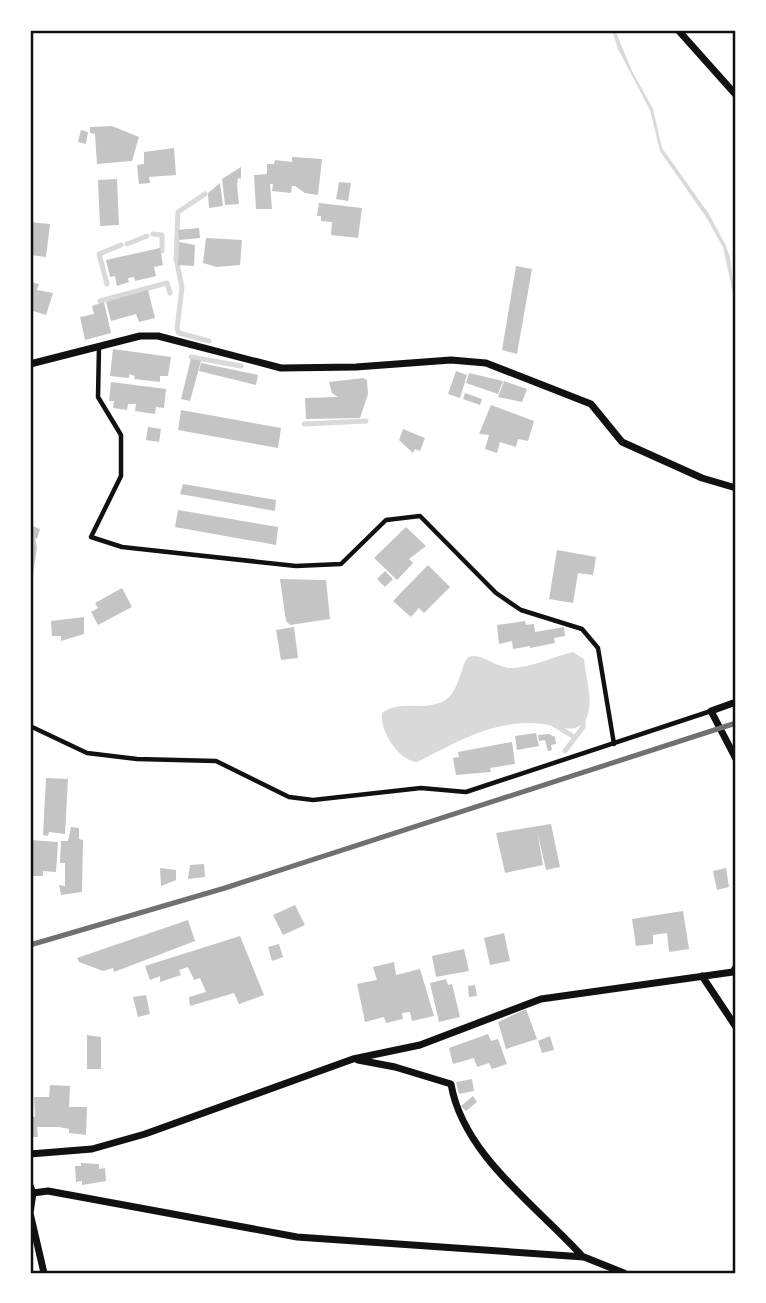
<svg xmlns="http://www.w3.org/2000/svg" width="766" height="1303" font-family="'Alegreya Sans',sans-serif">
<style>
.water{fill:#d9d9d9}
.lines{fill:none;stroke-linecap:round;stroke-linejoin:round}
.stream{stroke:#d9d9d9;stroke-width:5}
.building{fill:#c4c4c4}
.service{stroke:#111;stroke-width:4.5}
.minor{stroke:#111;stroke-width:7}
.rail{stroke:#707070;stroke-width:5}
.neatline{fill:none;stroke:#111;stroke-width:2.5}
</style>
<rect width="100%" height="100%" fill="#fff"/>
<path class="water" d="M612 30H615L632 71 653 109 662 148 709 214 725 244 730 257 736 307 723 247 706 217 660 151 650 110 618 49Z
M573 652 584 659C585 676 596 706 584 722 575 734 556 726 543 724 495 718 457 742 417 762 399 761 379 730 382 713 402 698 428 714 448 698 460 688 462 660 469 657 480 652 497 668 510 668 530 668 553 657 573 652Z"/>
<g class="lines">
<path class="stream" d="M205 194 178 212 176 259 182 287 177 329 179 333 209 341
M153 234 162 235V251
M127 244 147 236
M107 284 99 254 121 245
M100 301 167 283 170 293
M191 357 241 366
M304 424 366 421
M550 722 574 737
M565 751 583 727V718"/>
</g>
<path class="building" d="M112 126 139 137 132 161 97 164 95 134 90 133V127Z
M81 130 88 132 86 144 78 142Z
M174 148 176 175 149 177 150 183 139 184 137 165 144 164V152Z
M292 157 322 159 318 195 305 193 295 186H292L291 193 272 191 273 184H270L272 209H256L254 175 267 174V164H274L275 160 292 162Z
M241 167V179L238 178 237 185 239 204 225 205 222 179Z
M117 179 119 225 100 226 98 180Z
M339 182 351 183 348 201 336 199Z
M220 183 223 206 209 208 208 193Z
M319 203 362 208 358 238 331 235 332 222 321 221V216H317Z
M30 222 50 224 46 257 30 255Z
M199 228 200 238 179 240 178 230Z
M206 238 242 240 240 265 217 267 203 263Z
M179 242 195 245 194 266 178 265Z
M160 248 163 265 154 267 156 276 135 281 134 277 128 278 129 282 117 286 115 276 110 277 106 260Z
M516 266 532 269 517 354 502 350Z
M30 282 39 284 37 290 53 293 46 315 30 310Z
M148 290 155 318 139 322 136 314 111 321 106 302Z
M104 302 111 333 85 340 80 317 94 314 92 306Z
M113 349 171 357 168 376H160V382L134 379 135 376 129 374V378L110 376Z
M191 359 201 361 190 401 181 399Z
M201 363 258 375 256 385 199 371Z
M456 371 467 375 460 398 448 394Z
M469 373 503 381 498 394 466 383Z
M363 378 367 380 368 394 360 418 306 419 305 398 338 397 332 393 329 382Z
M504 381 527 389 522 402 498 397Z
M111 382 166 389 164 408 156 407 155 414 135 411 136 404H128L127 410 113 408 114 401H109Z
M465 393 482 399 480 405 463 399Z
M491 405 534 421 528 441 518 439 516 447 500 442 497 453 485 449 489 435 479 434Z
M181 410 281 428 278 448 178 430Z
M148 427 161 429 159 442 146 440Z
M403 429 425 438 420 451 415 449 413 453 399 440Z
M183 484 276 500 275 511 180 494Z
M178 510 278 527 276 545 175 527Z
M30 525 40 529 37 539 35 538 37 548 32 580Z
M406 527 426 546 409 559 413 563 397 580 374 558Z
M557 550 596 557 593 575 578 573 573 603 549 599Z
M428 565 450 587 424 613 419 608 411 617 393 601Z
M385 571 393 579 385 587 377 579Z
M280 579 326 580 330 619 290 625 286 621Z
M122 588 132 607 98 625 91 612 98 608 95 603Z
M84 617V634L61 641V636H52L51 621Z
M525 621 526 625 534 624 535 632 564 627 565 636 554 638 555 643 530 648V646L513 649 512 641 499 644 497 625Z
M294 627 298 658 281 660 276 630Z
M536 733 539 746 517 750 515 736Z
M549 734 555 737 556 744 551 745 552 750 548 751 545 740 539 741 538 735Z
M512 742 515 764 490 768 491 772 456 775 453 758 459 757 458 752Z
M46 778 68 779 65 834 49 832 48 836 43 835Z
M551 824 560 867 546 870 537 830 543 865 505 873 496 833Z
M71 827 79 828V839L83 840 82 892 61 895 59 885 65 886V863H60L61 841H68Z
M30 840 58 842 56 872 43 871V876H30Z
M204 864 205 877 188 879 190 865Z
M160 868 176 870V880L161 886Z
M726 868 729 887 717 890 713 871Z
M295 905 305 925 283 935 273 915Z
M683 911 689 949 669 952 667 933 653 935V944L636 946 632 919Z
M188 920 195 941 114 972 113 968 103 971 79 962 77 958Z
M504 933 510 961 490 965 484 938Z
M240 936 264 995 239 1004 234 993 190 1006 189 997 206 992 200 978 194 980 188 967 179 970 181 975 160 982V976L150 980 145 966Z
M279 944 283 957 272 961 268 947Z
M464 949 469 971 436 977 432 956Z
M394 962 396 975 420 969 434 1016 412 1021 410 1012 402 1013 403 1019 386 1023 384 1017 365 1022 357 984 377 980 373 967Z
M446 979 448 985 452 984 460 1017 439 1022 430 983Z
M475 985 477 996 469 997 468 986Z
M146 995 150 1014 138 1017 133 997Z
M526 1009 537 1039 506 1049 498 1022Z
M488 1034 491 1041 498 1039 507 1064 492 1069 489 1063 477 1067 474 1058 453 1064 449 1048Z
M87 1035 101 1037V1069H87Z
M550 1036 554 1050 542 1053 538 1041Z
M472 1079 474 1091 459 1094 456 1082Z
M50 1085 70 1086 69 1107H87L86 1135 69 1133V1129L59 1127H37L38 1137H30V1117H35L34 1097H49Z
M473 1096 477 1102 466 1111 461 1106Z
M81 1163 99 1164V1169L105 1168 106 1181 82 1185V1181L76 1182 75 1166H81Z"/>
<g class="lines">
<path class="service" d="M99 347 98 397 121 435V476L91 537 122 547 296 566 341 564 386 520 420 516 496 593 521 610 582 629 598 648 614 744
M30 726 87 753 137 759 216 761 289 797 313 800 421 788 466 792 711 711"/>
<path class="minor" d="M678 30 736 95
M30 364 140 336H158L281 368 356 367 451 360 486 363 591 404 622 442 702 478 736 488
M736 702 711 711 736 759
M702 976 736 1027
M358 1060 395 1067 451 1084C463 1155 537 1206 583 1257
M30 1154 92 1149 145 1134 353 1059 420 1045 541 999 733 972 736 967
M30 1186 33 1193 30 1213 44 1273
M33 1193 48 1191 297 1237 584 1257 624 1273"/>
<path class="rail" d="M30 945 225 888 736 723"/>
</g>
<rect width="766" height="1303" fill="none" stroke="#ffffff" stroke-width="63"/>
<rect x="32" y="32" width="702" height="1240" class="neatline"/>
</svg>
